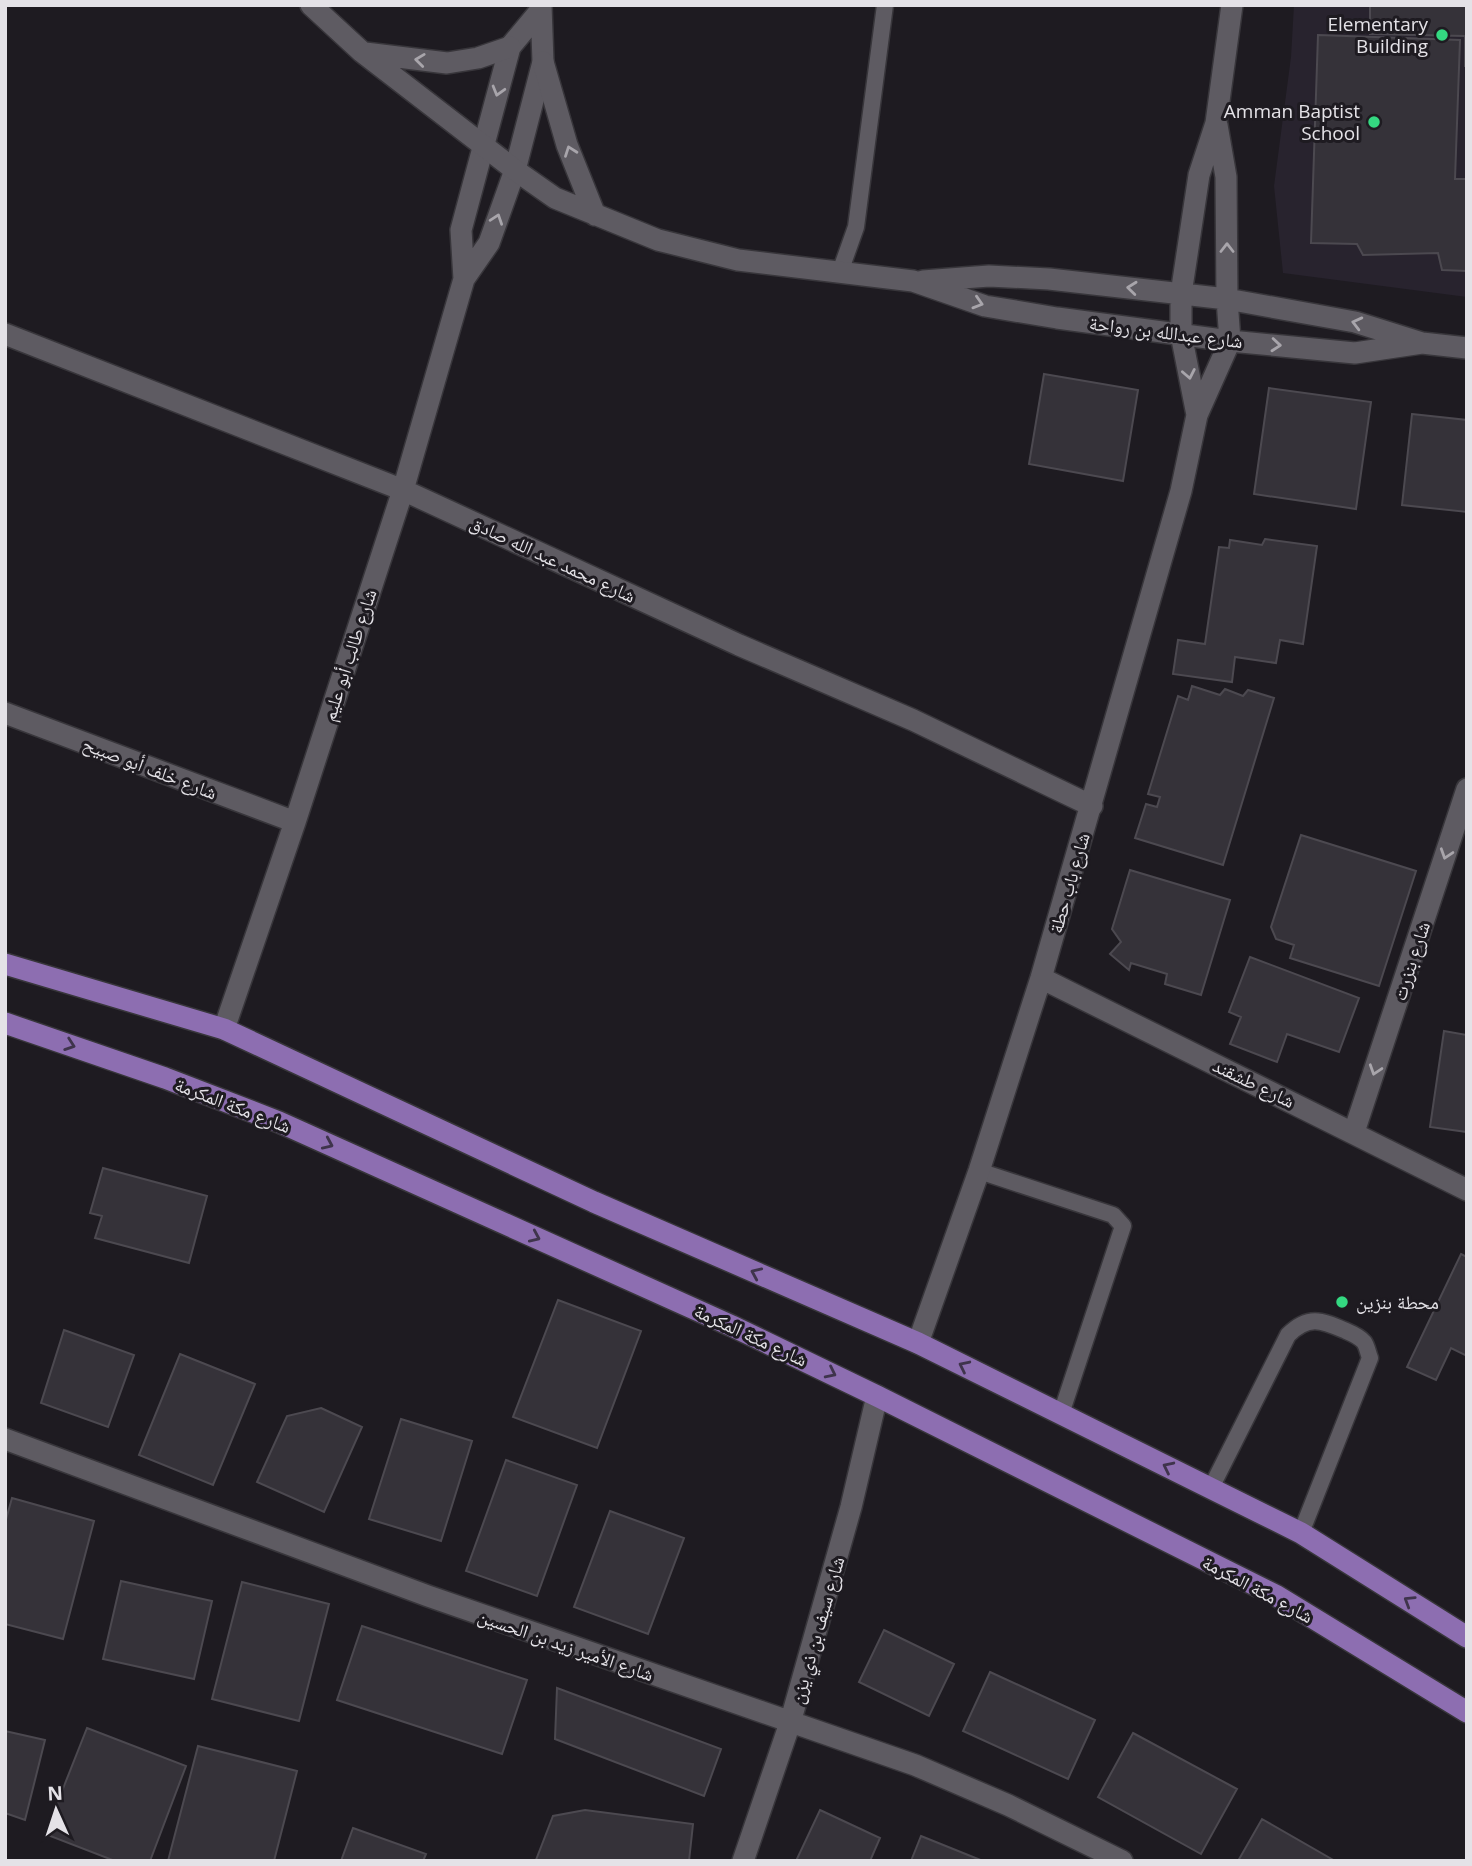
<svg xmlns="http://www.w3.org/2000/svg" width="1472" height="1866" font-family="'Open Sans','Noto Naskh Arabic',sans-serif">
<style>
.built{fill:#28232e}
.building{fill:#353239;stroke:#4c4950;stroke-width:2}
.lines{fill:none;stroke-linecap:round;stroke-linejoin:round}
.service-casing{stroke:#38363b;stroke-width:19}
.minor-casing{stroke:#38363b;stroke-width:24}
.tertiary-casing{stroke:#38363b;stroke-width:24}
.primary-casing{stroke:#38363b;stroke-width:24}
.service{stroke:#5e5b62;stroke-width:16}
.minor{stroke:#5e5b62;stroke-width:21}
.tertiary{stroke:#5e5b62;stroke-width:21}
.primary{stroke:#8d6eb1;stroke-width:21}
.oneway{stroke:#a8a5ab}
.oneway2{stroke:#3f344c}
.poi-dot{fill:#34d881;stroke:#1e1b21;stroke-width:2.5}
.labels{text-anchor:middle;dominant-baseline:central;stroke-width:6;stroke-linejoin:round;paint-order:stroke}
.poi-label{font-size:19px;fill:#e4e2e7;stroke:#1e1b21;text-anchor:end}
.street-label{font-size:19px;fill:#e4e2e7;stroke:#1e1b21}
</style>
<rect width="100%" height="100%" fill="#1e1b21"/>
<path class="built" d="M1294 5H1467V297L1283 273 1274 186 1291 57Z"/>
<path class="building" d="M1370 5H1467V66H1465V36L1370 34Z
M1318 35 1460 40 1455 179H1467V271L1442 270 1438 253 1363 255 1357 244 1311 243Z
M1044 374 1138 390 1123 481 1029 464Z
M1269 388 1371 402 1356 509 1254 494Z
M1412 414 1467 420V512L1402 505Z
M1265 539 1317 546 1303 644 1280 640 1276 663 1235 657 1232 682 1173 674 1178 640 1205 644 1219 547 1229 548 1230 540 1262 545Z
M1192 686 1220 695 1225 689 1243 696 1248 690 1274 698 1223 865 1135 838 1146 804 1157 807 1160 797 1148 794 1178 696 1188 700Z
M1301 835 1416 871 1379 986 1290 958 1294 945 1276 939 1271 927Z
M1130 870 1230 900 1201 995 1165 984 1167 974 1131 963 1129 970 1110 954 1121 942 1112 929Z
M1250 957 1359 998 1339 1052 1287 1034 1277 1062 1230 1044 1241 1017 1229 1012Z
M1444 1031 1467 1035V1132L1430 1127Z
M103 1168 207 1196 189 1263 95 1238 102 1216 90 1213Z
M1461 1254 1467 1257V1356L1451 1348 1436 1380 1407 1367Z
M558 1300 641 1331 597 1448 513 1417Z
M64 1330 134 1355 108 1427 41 1403Z
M180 1354 255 1384 213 1485 139 1455Z
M321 1408 362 1427 324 1512 257 1482 287 1416Z
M401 1419 472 1441 441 1541 369 1519Z
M506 1460 577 1485 537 1596 466 1571Z
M12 1498 94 1521 63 1639 5 1624V1523Z
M610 1511 684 1538 648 1634 574 1607Z
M121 1581 212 1601 194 1679 103 1659Z
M242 1582 329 1604 299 1721 212 1699Z
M362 1626 527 1680 502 1754 337 1700Z
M884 1630 954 1664 929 1716 859 1682Z
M990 1672 1095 1720 1068 1779 963 1731Z
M557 1688 721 1749 704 1796 555 1739Z
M87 1728 186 1766 150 1861H115L45 1834Z
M5 1731 45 1740 25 1820 5 1813Z
M1133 1733 1237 1789 1201 1854 1098 1797Z
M198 1746 297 1771 274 1861H168Z
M585 1810 693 1824 689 1861 536 1860 553 1816Z
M820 1810 880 1838 870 1861H796Z
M1262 1819 1335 1861H1238Z
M353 1828 426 1854 423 1861H341Z
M921 1836 983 1861H911Z"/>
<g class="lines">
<defs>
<path id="service" d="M840 272 856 227 885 5
M979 1171 1113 1215 1123 1226 1061 1414
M1211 1488 1288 1335C1308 1315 1321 1320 1344 1330 1351 1333 1359 1336 1364 1342 1367 1346 1368 1353 1370 1358L1301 1533"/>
<path id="minor" d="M464 279 461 230 510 47 540 11
M5 334 403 490 739 645 913 720 1092 806
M1181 334 1197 415
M5 713 295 822
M1041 978 1467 1190
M224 1029 295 822 403 490 464 279 489 243 515 170 543 62 541 5
M1354 1132 1467 789
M918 1343 979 1171 1041 978 1181 491 1197 415 1230 341
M5 1439 428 1596 915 1765 1008 1805 1122 1861
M743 1861 790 1723 851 1507 877 1396"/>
<path id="tertiary" d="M311 5 362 52 515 170 555 198 658 240 738 260 913 281 985 306 1057 318 1230 341 1355 353 1422 343
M365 53 447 63 478 58 510 47
M543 62 567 145 595 215
M1217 125 1226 177 1227 299 1230 341
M923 281 989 276 1049 279 1227 299 1355 322 1422 343 1467 348
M1181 334V294L1199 175 1216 123 1232 5"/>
<path id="primary" d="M5 964 224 1029 594 1202 918 1343 1301 1533 1467 1637
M5 1023 165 1078 279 1122 732 1326 877 1396 1277 1596 1467 1712"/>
</defs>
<use href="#service" class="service-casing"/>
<use href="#minor" class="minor-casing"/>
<use href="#tertiary" class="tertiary-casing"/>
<use href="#primary" class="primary-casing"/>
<use href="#service" class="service"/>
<use href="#minor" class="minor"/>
<use href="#tertiary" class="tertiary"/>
<use href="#primary" class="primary"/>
</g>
<defs><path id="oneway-chevron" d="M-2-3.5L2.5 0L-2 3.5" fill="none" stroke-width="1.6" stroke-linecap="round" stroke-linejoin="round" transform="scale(1.75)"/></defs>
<g class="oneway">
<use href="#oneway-chevron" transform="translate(420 60) rotate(-173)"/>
<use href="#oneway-chevron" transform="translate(498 91) rotate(106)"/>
<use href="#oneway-chevron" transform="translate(570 151) rotate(-110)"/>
<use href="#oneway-chevron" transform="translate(497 219) rotate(-71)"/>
<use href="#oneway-chevron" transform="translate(1227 248) rotate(-90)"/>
<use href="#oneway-chevron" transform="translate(1132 288) rotate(-174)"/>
<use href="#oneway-chevron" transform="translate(978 303) rotate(17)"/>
<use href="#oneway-chevron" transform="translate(1357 323) rotate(-166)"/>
<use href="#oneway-chevron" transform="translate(1276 345) rotate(5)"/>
<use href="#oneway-chevron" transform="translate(1189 374) rotate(79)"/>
<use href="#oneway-chevron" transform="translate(1446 854) rotate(108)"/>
<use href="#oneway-chevron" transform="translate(1375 1070) rotate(108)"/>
</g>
<g class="oneway2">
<use href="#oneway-chevron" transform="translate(70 1045) rotate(19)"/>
<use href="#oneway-chevron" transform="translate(328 1144) rotate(24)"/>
<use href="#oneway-chevron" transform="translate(535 1237) rotate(24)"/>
<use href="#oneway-chevron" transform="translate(756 1273) rotate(-156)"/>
<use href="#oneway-chevron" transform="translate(964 1366) rotate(-154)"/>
<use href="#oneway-chevron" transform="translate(831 1373) rotate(26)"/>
<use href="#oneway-chevron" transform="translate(1168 1467) rotate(-154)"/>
<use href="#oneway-chevron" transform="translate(1409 1601) rotate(-148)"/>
</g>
<g class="poi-dot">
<circle cx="1442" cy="35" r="7"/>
<circle cx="1374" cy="122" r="7"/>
<circle cx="1342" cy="1302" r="7"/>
</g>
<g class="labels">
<g class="poi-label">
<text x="1428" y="24">Elementary<tspan x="1428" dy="22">Building</tspan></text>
<text x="1360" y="111">Amman Baptist<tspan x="1360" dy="22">School</tspan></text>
<text x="1356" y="1302" text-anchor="start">محطة بنزين</text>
</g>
<g class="street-label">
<text transform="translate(1166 332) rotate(7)">شارع عبدالله بن رواحة</text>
<text transform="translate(553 559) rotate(25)">شارع محمد عبد الله صادق</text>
<text transform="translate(349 655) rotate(-72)">شارع طالب أبو عليم</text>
<text transform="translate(150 768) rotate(21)">شارع خلف أبو صبيح</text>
<text transform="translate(1069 883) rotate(-74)">شارع باب حطة</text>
<text transform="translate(1411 961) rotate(-72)">شارع بنزرت</text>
<text transform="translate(1254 1083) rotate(26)">شارع طشقند</text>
<text transform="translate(233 1105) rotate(21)">شارع مكة المكرمة</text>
<text transform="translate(751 1335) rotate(25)">شارع مكة المكرمة</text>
<text transform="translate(1258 1589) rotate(28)">شارع مكة المكرمة</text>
<text transform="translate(817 1630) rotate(-74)">شارع سيف بن ذي يزن</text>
<text transform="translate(566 1645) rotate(19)">شارع الأمير زيد بن الحسين</text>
</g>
</g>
<rect width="1472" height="1866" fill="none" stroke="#e4e2e7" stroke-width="14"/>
<g transform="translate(56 1810) rotate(357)" stroke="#1e1b21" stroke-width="5" paint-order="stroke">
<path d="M0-5L12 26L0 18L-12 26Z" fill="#e4e2e7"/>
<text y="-10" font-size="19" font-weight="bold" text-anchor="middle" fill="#e4e2e7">N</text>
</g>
</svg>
